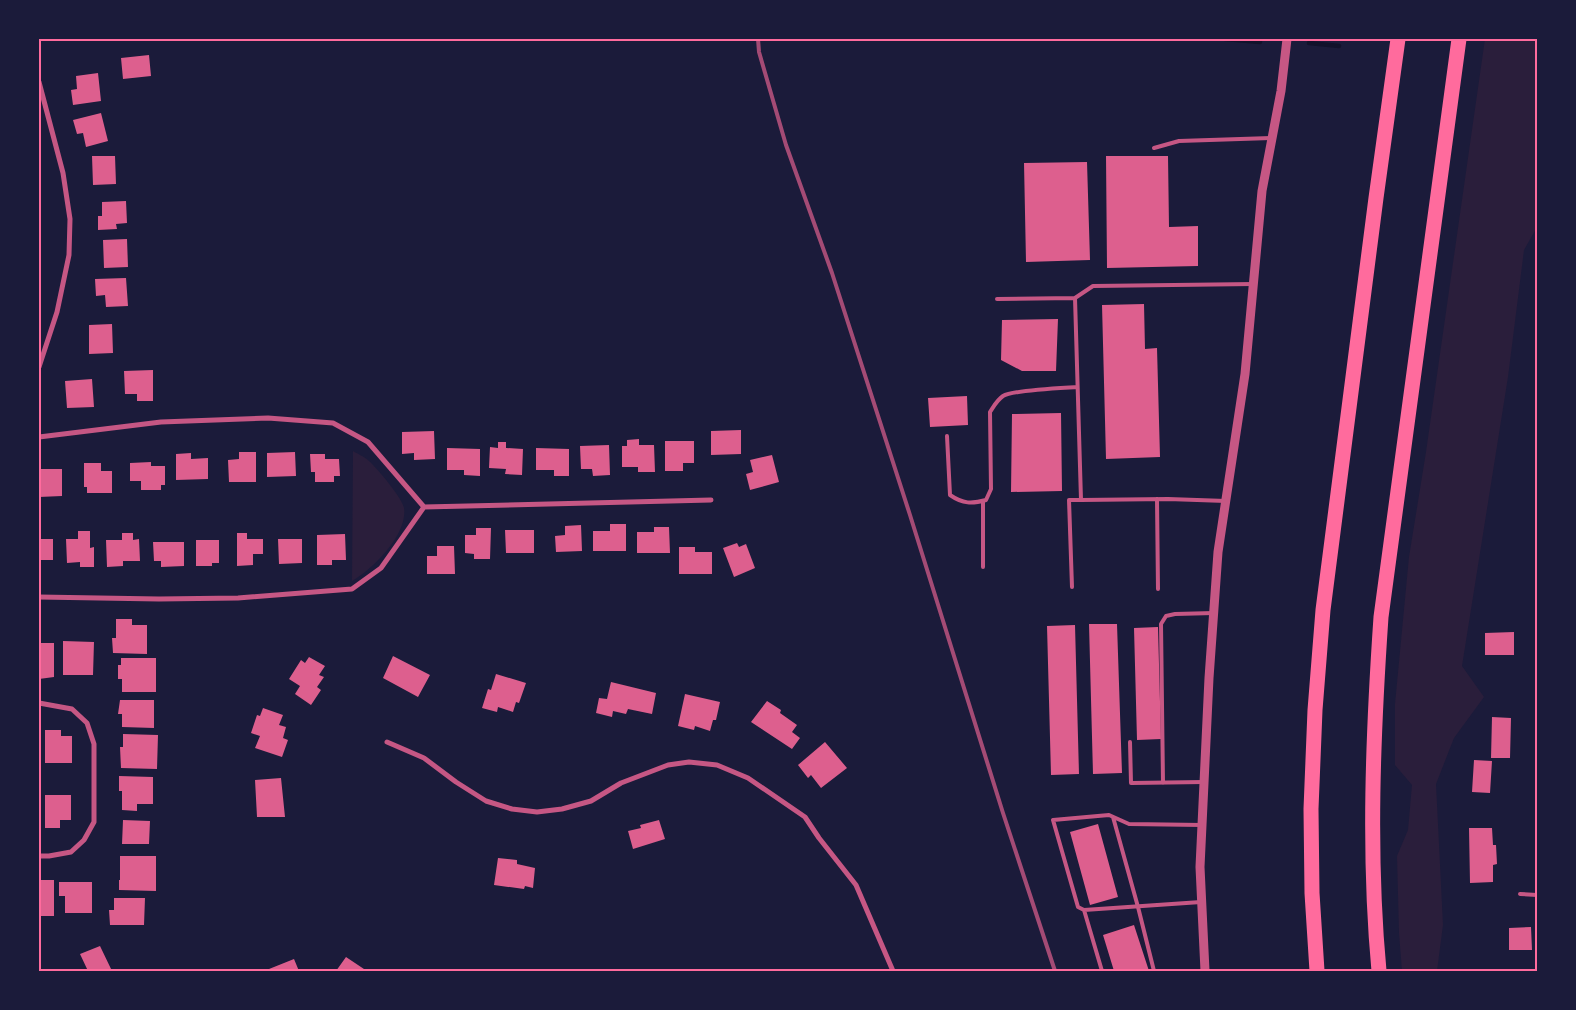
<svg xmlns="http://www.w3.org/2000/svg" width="1576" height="1010" font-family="Mulish,sans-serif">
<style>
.green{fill:#2a1e3b}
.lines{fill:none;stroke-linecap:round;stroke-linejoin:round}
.stream{stroke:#12122b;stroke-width:4.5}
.building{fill:#dd5f8e}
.service{stroke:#c65784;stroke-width:4}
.minor{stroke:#c65784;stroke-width:5}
.tertiary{stroke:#c65784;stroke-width:9}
.motorway{stroke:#ff6b9d;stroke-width:15}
.rail{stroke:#a44b75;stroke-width:4}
.neatline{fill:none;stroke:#ff6b9d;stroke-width:2}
</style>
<rect width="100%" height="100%" fill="#1b1b3a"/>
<path class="green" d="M1485 39H1537V227L1524 250 1508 377 1462 666 1484 697 1454 738 1436 784 1443 925 1437 971H1402L1399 933 1397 856 1408 830 1412 785 1395 765V704L1409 557 1426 452Z
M353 451C358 454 365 457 369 461 377 468 403 499 404 508 408 534 373 569 352 581Z"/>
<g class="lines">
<path class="stream" d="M1225 39 1260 42
M1309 43 1339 46"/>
</g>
<path class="building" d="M149 55 151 76 123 79 121 58Z
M98 73 101 101 73 105 71 90 77 89 76 76Z
M101 113 108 141 86 147 83 133 77 134 73 120Z
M92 156H115L116 184 93 185Z
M1106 156H1168L1169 227 1198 226V266L1107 268Z
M1087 162 1090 260 1026 262 1024 163Z
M126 201 127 223 116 224 117 229 98 230V216H102V202Z
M127 239 128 267 104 268 103 240Z
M126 278 128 306 106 307 105 295 96 296 95 279Z
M1144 304 1145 349 1157 348 1160 457 1106 459 1102 305Z
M1058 319 1056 371H1022L1001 360 1002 320Z
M112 324 113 353 89 354V325Z
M153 370V401H137V394H125L124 371Z
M92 379 94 407 67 408 65 381Z
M967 396 968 425 930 427 928 398Z
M1061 413 1062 491 1011 492 1012 414Z
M741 430V454L711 455V431Z
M434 431 435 459 414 460V453L402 454V432Z
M639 439V445H654L655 472H638V467H622V446H627V440Z
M665 441H694V463H683V471H665Z
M498 442H506V448L523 449 522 475 505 474 506 469 489 468 490 447 498 448Z
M609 445 610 475 593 476 592 469H581L580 446Z
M447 448 480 449V476L464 475V470H447Z
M536 448 569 449V476H554V470H536Z
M239 452H256V482H229L228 460 239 459Z
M295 452 296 476 267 477V453Z
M191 453V459L208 458V479L176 480V454Z
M310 454H325V459H339L340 476H334V482H315V472H311Z
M772 455 779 482 750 490 746 474 753 472 750 460Z
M151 462V466H165V485H161V490H141V481H130V463Z
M84 463H101V471H112V493H87V487H84Z
M39 469H62V496L39 497Z
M610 524H626V551H593V531H610Z
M581 525 582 551 556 552 555 536 565 535V526Z
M654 527H669L670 553H637V532H654Z
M476 528H491L490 559H474V554L465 553V535H476Z
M505 530H534V553H506Z
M78 531H90V548L94 547V567H80V562L67 563 66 539H78Z
M122 533H133V540L139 539 140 561H123V566L107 567 106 540H122Z
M237 533H247V539H263V554H253V565L237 566Z
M345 534 346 560H332V565H317V535Z
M39 539H53V560H39Z
M278 539H302V563L279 564Z
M196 540H219V563H212V566H196Z
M153 542H184V566L161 567V561H154Z
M737 543 739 547 746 544 755 568 734 577 723 548Z
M437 546H454L455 574H427V556H437Z
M679 547H695V552H712V574H679Z
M116 619H132V625H147V654L113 653 112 638H116Z
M1089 624H1117L1122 773 1093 774Z
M1075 625 1079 774 1051 775 1047 626Z
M1158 627 1161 739 1137 740 1134 628Z
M1514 632V655H1485V633Z
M63 641 94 642 93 675H63Z
M39 643H54V677L39 679Z
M393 656 430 675 418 697 383 678Z
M309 657 325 666 319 675 324 677 317 687 321 690 311 705 295 694 300 686 289 679 301 660 305 663Z
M121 658H156V692H122V679H118V665H121Z
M496 674 526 683 519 703 516 702 513 712 498 707 497 712 482 708 488 689 491 690Z
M611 682 656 693 652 714 628 709 626 714 613 711 612 717 596 713 599 698 607 699Z
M685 694 720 702 716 720H713L710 731 695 726 694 730 678 726Z
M120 700H154V728L122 727V714H118Z
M767 701 781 710 780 713 797 725 792 732 800 738 792 749 751 722Z
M263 708 283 715 279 725 286 727 283 738 288 740 282 757 255 748 260 736 251 733 257 715 260 716Z
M1492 717 1511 718 1510 758H1491Z
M45 730H61V736H72V763H45Z
M123 734 158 735 157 769 121 768 120 747H123Z
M825 742 847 768 821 788 811 775 808 778 798 765Z
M1474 760 1492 761 1490 793 1472 792Z
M119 776 153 777V804H137V811L122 810V791H119Z
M281 778 285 817H257L255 780Z
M45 795H71V820H60V828H45Z
M123 820 150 821 149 844H122Z
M659 820 665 839 633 849 628 831 641 828 640 825Z
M1098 824 1118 897 1090 905 1070 832Z
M1469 828H1492L1493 845H1496L1497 864 1493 865V882L1470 883Z
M120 856H156V891L119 890V880H120Z
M498 858 517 860V864L535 868 533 888 525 886 524 889 494 885Z
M39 880H54V916H39Z
M59 882H92V913H65V896H59Z
M114 898H145L144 925H110L109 910H114Z
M1134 925 1149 971H1114L1103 935Z
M1531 927 1532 950H1509V928Z
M100 946 112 971H88L80 954Z
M346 957 367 971H336Z
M294 959 299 971H264Z"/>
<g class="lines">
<path class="service" d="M1154 148 1179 141 1271 138
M1075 298 1081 500 1168 499 1226 501
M997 299 1075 298 1093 286 1254 284
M947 436 950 495C963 504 972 504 986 500L991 489 990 412C994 406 997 400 1003 396 1013 390 1062 388 1077 387
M1157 499 1158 589
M983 567V501
M1072 587 1069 500H1081
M1130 742 1131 783 1204 782
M1163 783 1161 624 1166 616 1175 614 1214 613
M1113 817 1138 907 1154 971
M1520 894 1537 895
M1084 910 1078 907 1053 820 1109 815 1129 824 1202 825
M1102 971 1084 910 1201 902"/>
<path class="minor" d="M39 82 63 173 70 219 69 255 57 312 39 367
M39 437 161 422 268 418 333 423 368 442 424 507 711 500
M39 597 159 599 238 598 352 589 381 568 424 507
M39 703 72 709 87 723 94 744V822L84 840 71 852 49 856H39
M387 742 424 758 456 782 486 801 512 809 537 812 562 809 591 801 621 783 668 765 689 762 717 765 748 778 805 817 819 838 856 885 893 971"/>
<path class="tertiary" d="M1205 971 1200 867 1209 678 1218 552 1245 374 1262 191 1281 91 1287 39"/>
<path class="motorway" d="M1317 971 1312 893 1311 809 1315 710 1323 610 1376 198 1398 39
M1379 971C1368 854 1373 734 1381 617L1459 39"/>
<path class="rail" d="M758 39 759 52 786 145 832 273 910 515 1003 813 1055 971"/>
</g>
<rect width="1576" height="1010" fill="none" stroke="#1b1b3a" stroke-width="80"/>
<rect x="40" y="40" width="1496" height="930" class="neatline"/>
</svg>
